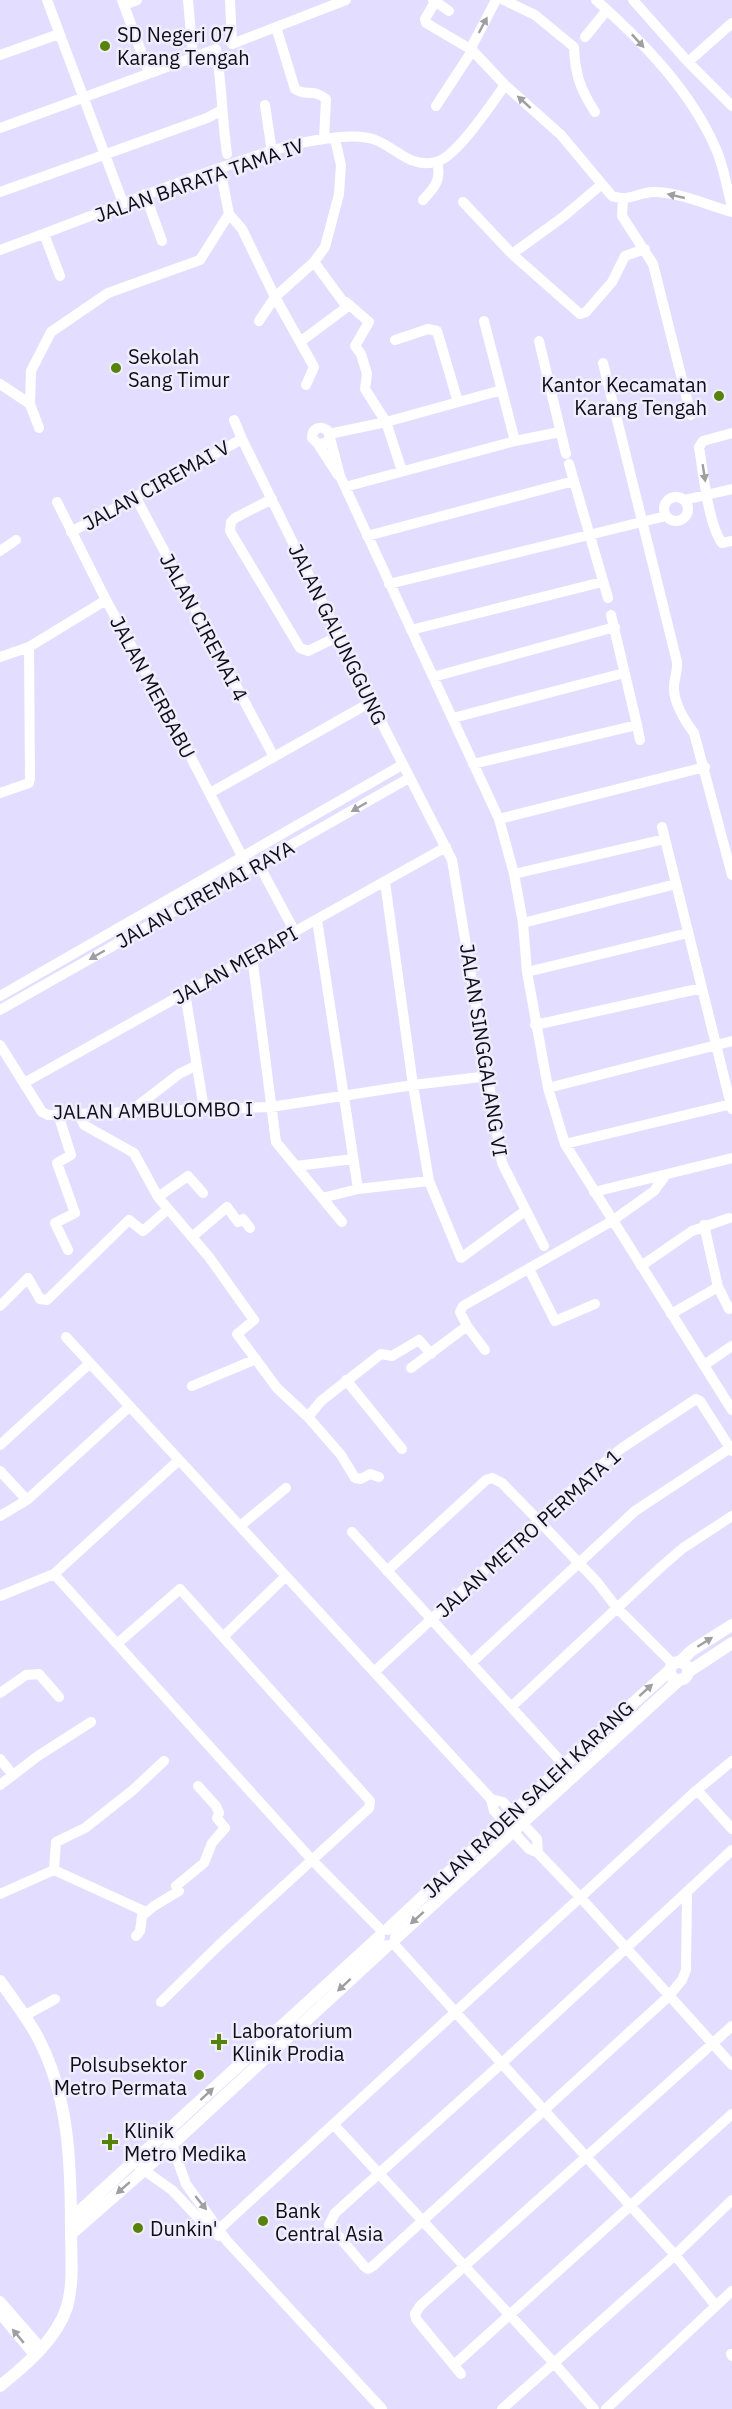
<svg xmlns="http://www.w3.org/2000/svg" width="732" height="2409" font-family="'IBM Plex Sans',sans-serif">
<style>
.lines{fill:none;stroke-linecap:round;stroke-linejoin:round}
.minor{stroke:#fff;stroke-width:10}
.major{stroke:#fff;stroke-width:12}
.oneway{fill:#9f9ea2}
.poi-dot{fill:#57820b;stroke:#f0eefc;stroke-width:2}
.labels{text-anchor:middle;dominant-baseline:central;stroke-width:5;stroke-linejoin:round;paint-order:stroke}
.poi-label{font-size:20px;fill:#0f0d17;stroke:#f0eefc;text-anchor:start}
.street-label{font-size:20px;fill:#0f0d17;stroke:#f0eefc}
</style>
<rect width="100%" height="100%" fill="#e3deff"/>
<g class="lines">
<path class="minor" d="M47 0 123 203
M122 0 149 73
M188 0 193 57
M230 0 232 44 346 0
M433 0 449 11
M504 0 535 15 574 47C575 74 580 89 595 112
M596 0C643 42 691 91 716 149 724 167 727 188 732 207
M633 0 688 62 732 106
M435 2 425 19 426 23 472 50 505 85 561 135 612 196C628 202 637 193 653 192 676 191 710 206 732 212
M124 5 137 0
M276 27 295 89C306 97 313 88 326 99L324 139
M585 37 607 10
M472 50 473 44 496 0
M0 55 59 34
M688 62 732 23
M265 105 272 152
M436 106 472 51
M0 128 216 49C222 85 222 119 227 154
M0 192 207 118 220 111
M145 194 162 241
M423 200C434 188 442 180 437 162
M623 200 622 216 653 264 691 415
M463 202 512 254 580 314 586 312 612 282 625 256 645 249
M229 214 242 229 275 297 314 367 306 385
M44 234 60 276
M0 250C72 224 142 195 214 170 247 159 289 143 324 139 340 137 362 134 378 141 398 150 411 168 436 162 456 158 492 103 505 85
M512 254 563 217 602 184
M346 302 369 322 355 346 361 354 367 374 365 389 386 422 402 471
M259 321 275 297 314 262 325 247 339 194 341 165 335 139
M484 321 515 441
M395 340 428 329 437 331 458 402
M539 341 566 454
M300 342 347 307 314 262
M603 363 677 662C678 672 673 681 674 690 675 706 685 721 694 733L732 875
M0 384 30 404
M234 420 242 439 371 702 452 860 502 1163 544 1246
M39 428 30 404 31 371 51 332 108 293 200 260 229 214 220 168
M732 433 703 441 699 447C703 471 708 524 722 543L732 541
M329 434 386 422 502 390
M329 438 327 443 318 444 312 438C312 429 319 425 327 430L329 434 340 476 499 819 514 874 523 923 527 972 548 1088 565 1144 732 1410
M318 444 338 475
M569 464 608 598
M345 487 515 441 560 432
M135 496 274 757
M664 509a12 12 0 1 1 24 0a12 12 0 1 1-24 0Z
M272 499 235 518 231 522 230 531 300 648 308 651 339 636
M684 500 732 489
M57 502 106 600 167 711 245 862
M71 532 242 439
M367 536 574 481
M0 551 16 540
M389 584 666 516
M411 630 602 582
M0 657 29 647 106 600
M433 677 615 627
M453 718 624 673
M637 725 640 740
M473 764 637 725 611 615
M0 793 29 783 30 779 29 647
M210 793 371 702
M499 819 705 767
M662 827 732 1109
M259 865 295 932
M514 874 665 839
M385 882 413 1085 429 1181 461 1258 525 1211
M317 920 358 1189
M523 923 676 884
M252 956 276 1142 342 1222
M527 972 688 933
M185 993 204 1109
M0 996 402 765
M0 1010 409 778
M535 1025 702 988
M0 1045 42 1112 48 1115 271 1107 413 1085 489 1076
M24 1083 446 847
M548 1088 732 1041
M131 1111 179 1074 197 1065
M58 1114 71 1155 57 1163 75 1213 55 1223 68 1250
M79 1114 84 1125 134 1153 158 1197 209 1257 254 1320 237 1334 277 1388 308 1417 341 1455 355 1478 361 1479 370 1474 379 1477
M565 1144 731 1104
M296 1166 353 1159
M594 1192 732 1158
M158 1197 188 1176 203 1193
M322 1198 358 1189 429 1181
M704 1225 718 1287 729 1309
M192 1237 227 1207 238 1222 243 1219 250 1228
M641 1266 692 1231 729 1218
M529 1269 555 1321 595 1304
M0 1306 28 1278 40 1299 47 1300 129 1220 143 1231 168 1209
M671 1314 718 1287
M66 1337 491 1799 494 1811 497 1814 529 1849 538 1853 581 1898 732 2065
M485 1350 467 1326 460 1312 463 1306 612 1221 654 1191 665 1176
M704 1365 732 1346
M411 1368 467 1326
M346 1380 402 1449
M192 1386 256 1359
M308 1417 321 1401 381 1354 392 1356 419 1340 431 1354
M0 1445 90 1363
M0 1471 27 1500
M0 1516 27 1500 130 1406
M240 1526 286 1488
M352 1532 564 1765
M387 1571 486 1480 492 1478 502 1483 538 1520 597 1582 617 1608 673 1664
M54 1574 313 1861 382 1931
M0 1596 54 1574 179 1460
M224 1636 286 1576
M118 1643 180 1589 370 1801 369 1808 219 1945 161 2002
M471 1663 635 1511 730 1448
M374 1672 582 1481 622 1448 696 1399 700 1401 732 1451
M0 1693 26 1675 39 1674 59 1697
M511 1707 661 1567 683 1548 732 1516
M0 1759 13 1775
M0 1785 38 1756 91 1722
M697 1790 732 1829
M491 1799 503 1802 522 1823 537 1839 538 1853
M54 1870 146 1912
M687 1893 686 1970 682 1980 668 1997 373 2266 368 2269 364 2266 329 2225 335 2213 501 2064 732 1850
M0 1894 54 1870 56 1842 85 1828 133 1790 164 1761
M136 1936 140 1931 142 1916 154 1906 179 1891 176 1886 204 1863 212 1843 225 1828 217 1818 219 1813 216 1806 198 1786
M393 1943 675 2255 716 2306
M24 2016 55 1999
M334 2125 554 2363 675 2255 732 2200
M167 2139 172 2145 186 2184 227 2241 382 2409
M138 2166 172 2190 206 2226 219 2236
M215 2233 697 1790 732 1761
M0 2301 42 2349
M0 2314 35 2356
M731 2354 732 2356
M454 2365 732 2114
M461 2374 416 2319 415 2314 420 2306 732 2026
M502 2409 554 2363 594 2409
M606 2409 732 2291"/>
<path class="major" d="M670 1671a9 9 0 1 1 18 0a9 9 0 1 1-18 0Z
M680 1662 691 1651 732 1625
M688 1672 732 1643
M388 1929 564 1765 669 1671
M396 1938 678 1681
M0 1981C12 1998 25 2015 36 2034 69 2094 71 2162 71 2229 71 2255 74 2283 67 2307 56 2340 26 2365 0 2386
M71 2219 379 1937
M71 2234 143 2171 387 1946"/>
</g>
<defs><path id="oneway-solid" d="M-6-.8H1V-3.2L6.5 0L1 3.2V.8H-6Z" transform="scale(1.5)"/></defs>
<g class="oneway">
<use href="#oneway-solid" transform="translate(483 25) rotate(-62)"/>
<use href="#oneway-solid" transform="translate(638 41) rotate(47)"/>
<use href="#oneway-solid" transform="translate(524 102) rotate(-138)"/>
<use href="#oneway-solid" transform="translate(676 196) rotate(-167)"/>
<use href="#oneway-solid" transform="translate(704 473) rotate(81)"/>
<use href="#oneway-solid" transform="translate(359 807) rotate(150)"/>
<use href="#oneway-solid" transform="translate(97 955) rotate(150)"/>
<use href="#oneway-solid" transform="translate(705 1642) rotate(-32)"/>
<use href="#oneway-solid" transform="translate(646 1690) rotate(-42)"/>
<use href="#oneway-solid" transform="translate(417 1918) rotate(138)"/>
<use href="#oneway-solid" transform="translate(344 1985) rotate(137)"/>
<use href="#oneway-solid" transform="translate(207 2094) rotate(-43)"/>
<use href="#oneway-solid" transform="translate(123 2188) rotate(139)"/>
<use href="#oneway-solid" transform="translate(201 2203) rotate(51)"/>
<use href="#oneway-solid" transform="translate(18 2336) rotate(-130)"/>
</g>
<g class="poi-dot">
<circle cx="105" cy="46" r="6"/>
<circle cx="116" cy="368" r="6"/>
<circle cx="719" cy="396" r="6"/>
<path d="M216 2033h6v6h6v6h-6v6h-6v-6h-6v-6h6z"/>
<circle cx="199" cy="2075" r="6"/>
<path d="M107 2133h6v6h6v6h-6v6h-6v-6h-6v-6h6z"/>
<circle cx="263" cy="2221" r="6"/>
<circle cx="138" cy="2228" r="6"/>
</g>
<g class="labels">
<g class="poi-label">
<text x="117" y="34">SD Negeri 07<tspan x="117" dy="23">Karang Tengah</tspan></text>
<text x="128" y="356">Sekolah<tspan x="128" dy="23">Sang Timur</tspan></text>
<text x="707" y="384" text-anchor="end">Kantor Kecamatan<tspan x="707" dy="23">Karang Tengah</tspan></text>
<text x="232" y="2030">Laboratorium<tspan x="232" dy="23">Klinik Prodia</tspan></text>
<text x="187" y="2064" text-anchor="end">Polsubsektor<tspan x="187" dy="23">Metro Permata</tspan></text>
<text x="124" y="2130">Klinik<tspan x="124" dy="23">Metro Medika</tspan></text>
<text x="275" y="2210">Bank<tspan x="275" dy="23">Central Asia</tspan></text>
<text x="150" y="2228">Dunkin'</text>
</g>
<g class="street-label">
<text transform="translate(199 180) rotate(-19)">JALAN BARATA TAMA IV</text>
<text transform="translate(156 485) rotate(-29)">JALAN CIREMAI V</text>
<text transform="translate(204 627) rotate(62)">JALAN CIREMAI 4</text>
<text transform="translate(338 634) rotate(64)">JALAN GALUNGGUNG</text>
<text transform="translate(153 687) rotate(62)">JALAN MERBABU</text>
<text transform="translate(205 894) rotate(-29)">JALAN CIREMAI RAYA</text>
<text transform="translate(235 965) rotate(-29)">JALAN MERAPI</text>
<text transform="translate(484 1050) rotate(81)">JALAN SINGGALANG VI</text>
<text transform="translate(153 1110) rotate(-1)">JALAN AMBULOMBO I</text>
<text transform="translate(528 1533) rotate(-42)">JALAN METRO PERMATA 1</text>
<text transform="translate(528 1799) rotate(-43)">JALAN RADEN SALEH KARANG</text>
</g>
</g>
</svg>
